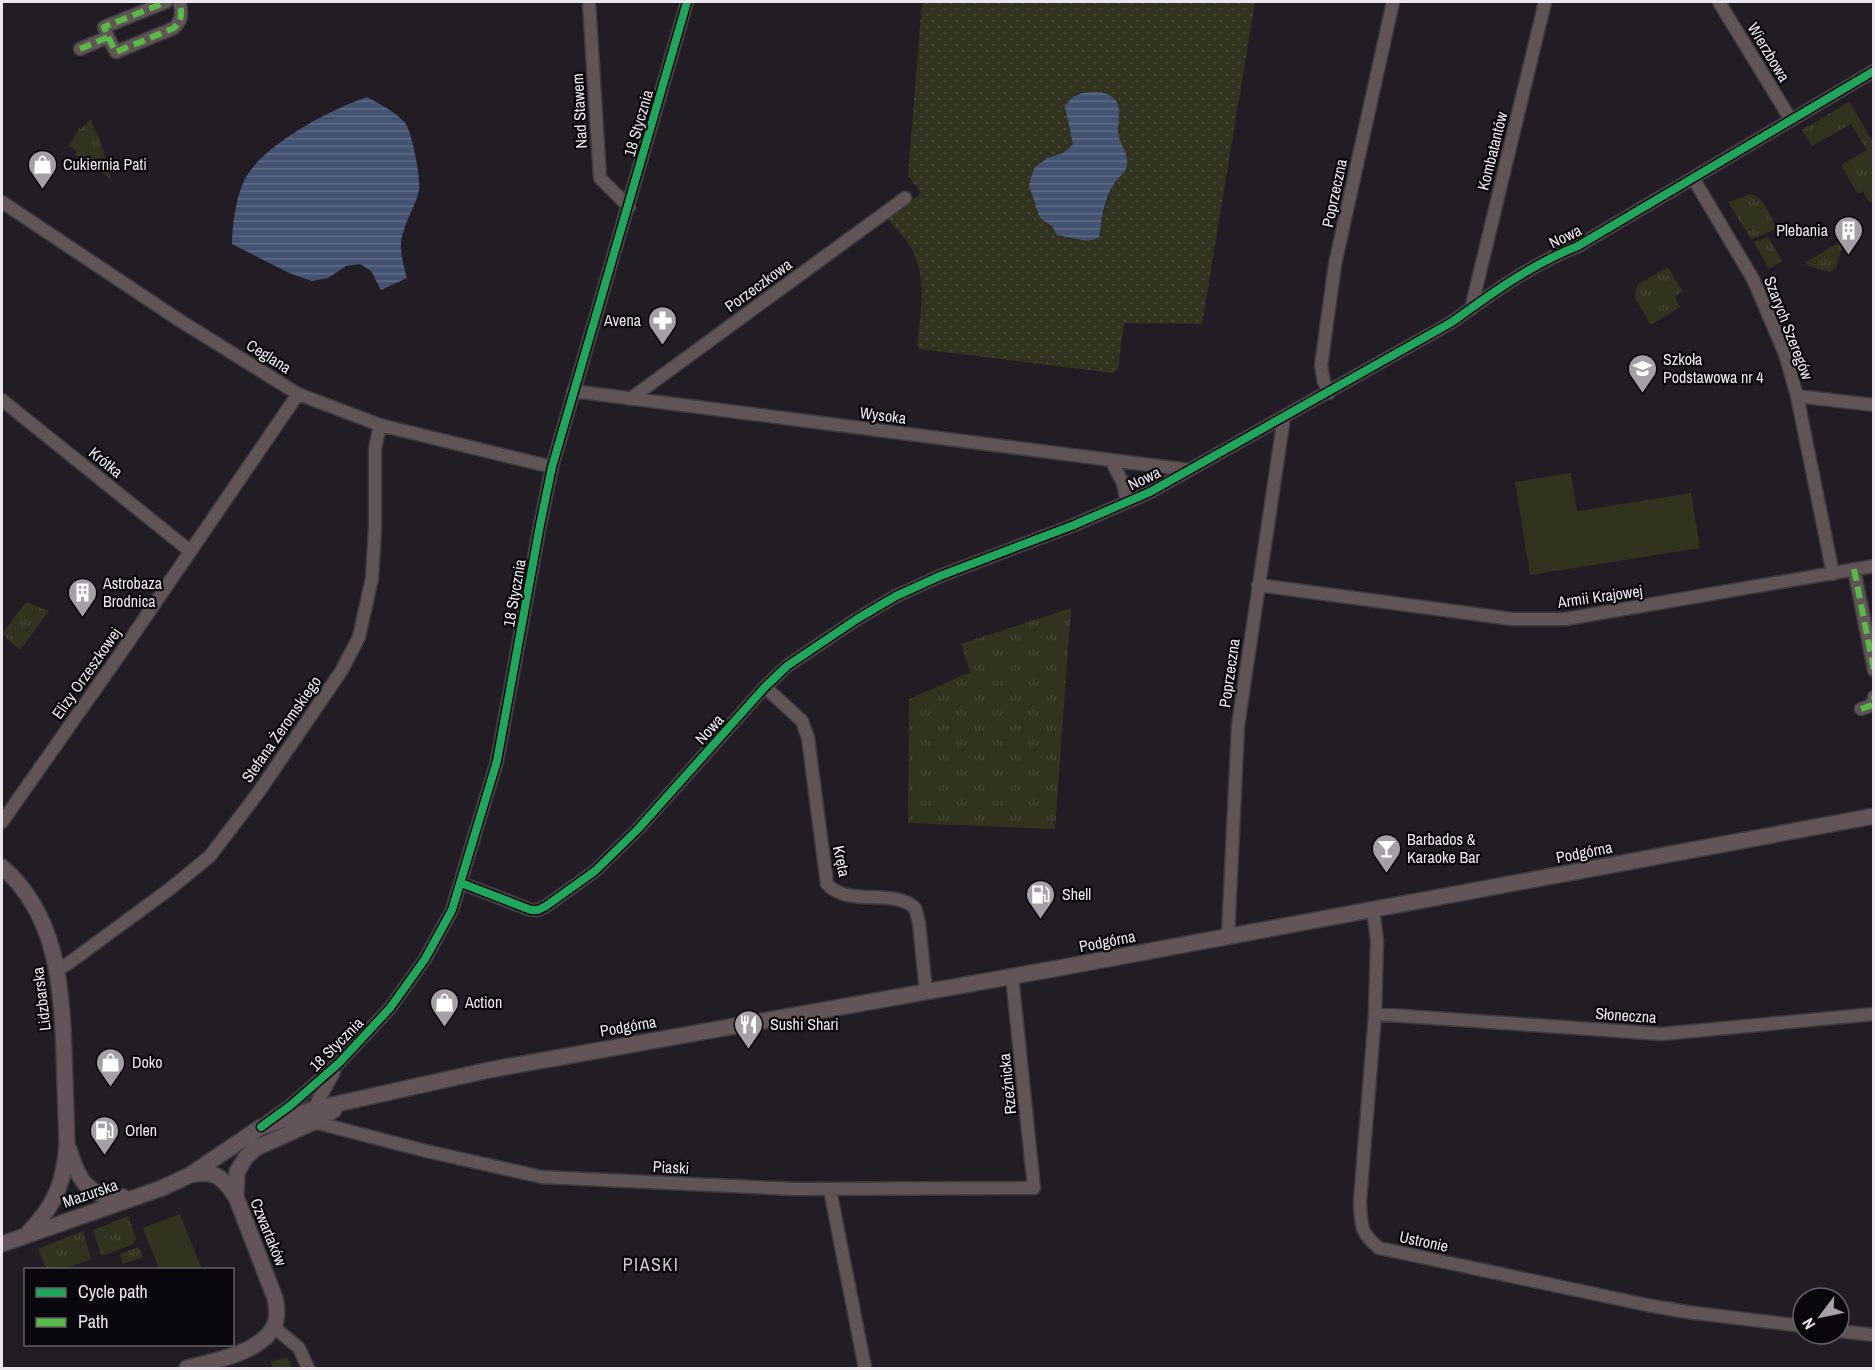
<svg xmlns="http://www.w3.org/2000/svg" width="1875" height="1370" font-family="'Archivo Narrow',sans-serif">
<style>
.grass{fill:url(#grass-tufts)}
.garden{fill:url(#garden-dots);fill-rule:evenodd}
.pitch{fill:#31331f}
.water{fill:url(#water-rules)}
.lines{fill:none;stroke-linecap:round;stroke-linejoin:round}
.minor-casing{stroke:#3d3a40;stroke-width:15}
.major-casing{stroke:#3d3a40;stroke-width:18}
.minor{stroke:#605457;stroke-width:12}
.major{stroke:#625459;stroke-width:15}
.quiet{stroke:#58b947;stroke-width:6;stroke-dasharray:12 6;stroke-linecap:butt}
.cycleway-casing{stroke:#0a070c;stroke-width:11}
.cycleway{stroke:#20a55d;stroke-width:8}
.labels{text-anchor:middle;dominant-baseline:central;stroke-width:4.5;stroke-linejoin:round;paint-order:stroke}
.street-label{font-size:16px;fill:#ece6ef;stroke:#0a070c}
.poi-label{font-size:16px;fill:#ece6ef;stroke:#0a070c;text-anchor:start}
.neighbourhood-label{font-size:18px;letter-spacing:1.5px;fill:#d0c4d5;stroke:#0a070c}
</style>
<defs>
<pattern id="grass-tufts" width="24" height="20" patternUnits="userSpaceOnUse" patternTransform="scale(1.5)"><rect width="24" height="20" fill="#31331f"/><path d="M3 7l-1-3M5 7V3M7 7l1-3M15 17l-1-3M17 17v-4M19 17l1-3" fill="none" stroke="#454735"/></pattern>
<pattern id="garden-dots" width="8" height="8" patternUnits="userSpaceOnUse" patternTransform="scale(1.5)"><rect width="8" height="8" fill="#31331f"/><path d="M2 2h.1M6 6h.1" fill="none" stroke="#454735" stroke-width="1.8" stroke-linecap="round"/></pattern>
<pattern id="water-rules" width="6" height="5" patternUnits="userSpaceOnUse" patternTransform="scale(1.5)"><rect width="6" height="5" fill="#445371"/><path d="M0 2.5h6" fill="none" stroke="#5f6c86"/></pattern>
</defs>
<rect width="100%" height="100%" fill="#221d24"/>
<path class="grass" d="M1849 102 1873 142V202H1869L1863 191 1858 194 1841 165 1867 150 1851 124 1812 146 1802 130Z
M91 119 94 129 99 137 111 179 75 154 77 151 69 146 79 128 81 129Z
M1750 194C1764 197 1770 215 1776 227L1770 232 1751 239 1728 202Z
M1768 237 1782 261 1769 269 1754 242Z
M1839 243 1842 246 1836 268 1830 272 1808 266 1806 262Z
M1668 267 1682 291 1675 297 1680 307 1651 325 1635 298 1637 285Z
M26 602 49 611 20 650 2 634Z
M1071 608 1055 829 908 823 909 699 970 672 961 644Z
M128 1216 136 1238 132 1245 104 1255 101 1254 93 1230Z
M83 1231 91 1259 64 1269H46L38 1249Z
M139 1247 143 1257 123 1264 120 1254Z
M287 1357 292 1368H273L271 1362Z"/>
<path class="garden" d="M922 2H1255L1202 324 1124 323 1118 369 1113 373 920 349 917 346C920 315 927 283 914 253 908 240 896 230 888 219L921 193 908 175ZM1091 92 1119 107C1118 118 1116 129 1119 139 1122 149 1128 155 1126 166 1125 174 1115 181 1112 189 1104 206 1102 220 1099 238L1052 226 1040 218 1047 158 1063 153 1074 144 1070 99 1077 93Z"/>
<path class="pitch" d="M1571 473 1577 511 1691 493 1700 548 1530 575 1515 482Z
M180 1214 202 1269H159L143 1228Z"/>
<path class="water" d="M1091 92C1101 92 1109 92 1116 101 1122 108 1117 124 1118 133 1120 146 1131 156 1126 169 1123 175 1117 179 1114 184 1103 201 1102 219 1099 238L1088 241 1057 235 1052 226 1040 218 1029 185 1034 168 1047 158 1063 153 1073 144 1065 107C1072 95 1078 93 1091 92Z
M367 97C380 104 396 112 405 123 412 131 421 179 419 190 416 205 407 218 403 233 398 248 403 263 407 278L381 290 371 271 360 264 346 266 328 278 312 281 289 273 232 244C232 225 236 198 244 181 260 146 331 109 367 97Z"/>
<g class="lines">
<defs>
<path id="minor" d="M589 2 600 178 629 207
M1719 2 1791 120
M108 37 116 52 174 28C182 20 182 14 180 4
M80 49 108 37 104 27 166 2
M1693 178 1753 279 1785 354 1797 396 1833 574
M2 202 179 320 298 394 380 425 552 467
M1471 309 1545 2
M573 391 1189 470
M1329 393 1324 382 1321 366 1335 264 1393 2
M1797 396 1874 405
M630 399 905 198
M2 400 190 551
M1111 460 1123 483 1127 502
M1854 569 1874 670
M1258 585 1512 619H1566L1874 566
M765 687 802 721 808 738 827 884C849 908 892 887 915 908L919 923 926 991
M1861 709 1872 705 1874 697
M2 822 125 647 298 394
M461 883 531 910H538L546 906 595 871 638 829 765 687 787 666 857 619 896 596 940 576 1074 525 1150 492 1452 322C1492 293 1532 264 1578 246L1874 71
M1373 910 1377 940 1375 1014 1360 1201C1361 1225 1360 1233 1379 1248L1647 1305 1687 1312 1803 1326
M1228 936 1238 726 1284 417
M58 969 69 963 171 888 210 856 258 793 342 670 359 637 372 578 375 528V449L380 425
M1375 1014 1662 1034 1874 1014
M312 1112 334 1072
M267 1122 291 1105 339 1063 390 1008 425 959 452 910 497 761 540 525 552 467 687 2
M314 1122 426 1151 542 1177 795 1189 1034 1188 1012 976
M830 1190 865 1368
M274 1327 299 1348 308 1368
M1839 1331 1874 1335"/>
<path id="major" d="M2 867C56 913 62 985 64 1052 65 1082 66 1113 67 1144 64 1182 56 1204 29 1232
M69 1149C78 1180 88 1198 123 1197
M190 1175C215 1170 222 1176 236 1197
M2 1244 162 1188 190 1175 261 1127 314 1109 489 1070 1059 968 1874 816
M187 1368C213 1361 261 1353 274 1326 278 1318 277 1308 275 1298L236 1197 237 1172 246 1157 256 1148 314 1122 334 1110"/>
</defs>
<use href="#minor" class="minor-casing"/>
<use href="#major" class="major-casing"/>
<use href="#minor" class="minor"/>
<use href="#major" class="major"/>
<path class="quiet" d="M108 37 116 52 174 28C182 20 182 14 180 4
M80 49 108 37 104 27 166 2
M1854 569 1874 670
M1861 709 1872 705 1874 697"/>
<defs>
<path id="cycleway" d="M461 883 531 910H538L546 906 595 871 638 829 765 687 787 666 857 619 896 596 940 576 1074 525 1150 492 1452 322C1492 293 1532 264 1578 246L1874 71
M261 1127 291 1105 339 1063 390 1008 425 959 452 910 497 761 540 525 552 467 687 2"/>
</defs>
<use href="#cycleway" class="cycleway-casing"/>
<use href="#cycleway" class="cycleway"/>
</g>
<defs>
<symbol id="shop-pin" viewBox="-11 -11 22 30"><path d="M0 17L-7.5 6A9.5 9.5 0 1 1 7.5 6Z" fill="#a5a0a8" stroke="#0a070c"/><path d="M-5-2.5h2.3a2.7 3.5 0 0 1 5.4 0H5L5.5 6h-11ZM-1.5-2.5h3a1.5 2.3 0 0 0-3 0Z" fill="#fff"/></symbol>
<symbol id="building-pin" viewBox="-11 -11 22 30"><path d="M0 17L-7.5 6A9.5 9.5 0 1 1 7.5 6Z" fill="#a5a0a8" stroke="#0a070c"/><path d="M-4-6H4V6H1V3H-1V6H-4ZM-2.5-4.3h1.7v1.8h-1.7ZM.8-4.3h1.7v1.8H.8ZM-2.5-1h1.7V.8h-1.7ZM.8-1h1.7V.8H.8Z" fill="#fff"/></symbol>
<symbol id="pharmacy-pin" viewBox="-11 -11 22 30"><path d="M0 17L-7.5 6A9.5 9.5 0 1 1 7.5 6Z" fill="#a5a0a8" stroke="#0a070c"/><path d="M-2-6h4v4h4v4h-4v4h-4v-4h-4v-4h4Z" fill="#fff"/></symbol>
<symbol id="school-pin" viewBox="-11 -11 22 30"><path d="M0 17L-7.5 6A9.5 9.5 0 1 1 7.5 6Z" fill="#a5a0a8" stroke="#0a070c"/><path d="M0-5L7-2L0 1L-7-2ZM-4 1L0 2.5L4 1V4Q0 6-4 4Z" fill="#fff"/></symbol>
<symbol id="bar-pin" viewBox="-11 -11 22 30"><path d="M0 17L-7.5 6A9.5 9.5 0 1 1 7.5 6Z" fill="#a5a0a8" stroke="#0a070c"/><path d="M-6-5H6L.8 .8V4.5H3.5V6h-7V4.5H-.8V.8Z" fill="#fff"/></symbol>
<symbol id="fuel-pin" viewBox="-11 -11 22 30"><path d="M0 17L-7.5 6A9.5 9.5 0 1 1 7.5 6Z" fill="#a5a0a8" stroke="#0a070c"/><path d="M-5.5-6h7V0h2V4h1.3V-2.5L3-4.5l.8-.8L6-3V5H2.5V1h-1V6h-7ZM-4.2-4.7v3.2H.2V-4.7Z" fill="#fff"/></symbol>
<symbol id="restaurant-pin" viewBox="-11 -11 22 30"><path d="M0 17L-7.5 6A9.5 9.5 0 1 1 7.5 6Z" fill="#a5a0a8" stroke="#0a070c"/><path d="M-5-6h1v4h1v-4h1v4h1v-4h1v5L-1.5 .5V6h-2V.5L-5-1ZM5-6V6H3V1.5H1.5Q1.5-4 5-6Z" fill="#fff"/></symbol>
</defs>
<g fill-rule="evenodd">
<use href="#shop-pin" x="26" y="148" width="33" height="45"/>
<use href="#building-pin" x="1832" y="214" width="33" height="45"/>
<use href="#pharmacy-pin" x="646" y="304" width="33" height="45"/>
<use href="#school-pin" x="1626" y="352" width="33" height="45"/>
<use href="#building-pin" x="66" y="576" width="33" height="45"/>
<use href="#bar-pin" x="1370" y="832" width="33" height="45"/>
<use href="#fuel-pin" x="1024" y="878" width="33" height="45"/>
<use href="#shop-pin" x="428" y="986" width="33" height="45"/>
<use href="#restaurant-pin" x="732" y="1008" width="33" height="45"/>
<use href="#shop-pin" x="94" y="1046" width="33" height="45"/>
<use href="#fuel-pin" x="88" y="1114" width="33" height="45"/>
</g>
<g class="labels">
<g class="street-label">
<text transform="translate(1769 52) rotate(59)">Wierzbowa</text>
<text transform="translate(579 111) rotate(-93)">Nad Stawem</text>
<text transform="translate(638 123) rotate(-74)">18 Stycznia</text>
<text transform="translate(1492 151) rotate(-76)">Kombatantów</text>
<text transform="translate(1334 193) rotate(-78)">Poprzeczna</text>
<text transform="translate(1565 236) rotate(-26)">Nowa</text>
<text transform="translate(758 285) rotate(-36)">Porzeczkowa</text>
<text transform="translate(1789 328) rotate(69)">Szarych Szeregów</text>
<text transform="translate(269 356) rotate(32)">Ceglana</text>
<text transform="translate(883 415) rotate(7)">Wysoka</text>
<text transform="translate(106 462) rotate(39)">Krótka</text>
<text transform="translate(1144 478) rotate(-26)">Nowa</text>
<text transform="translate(514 593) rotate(-80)">18 Stycznia</text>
<text transform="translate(1600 596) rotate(-8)">Armii Krajowej</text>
<text transform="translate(86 673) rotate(-55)">Elizy Orzeszkowej</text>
<text transform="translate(1229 673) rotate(-82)">Poprzeczna</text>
<text transform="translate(281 729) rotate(-55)">Stefana Żeromskiego</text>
<text transform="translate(709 729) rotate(-48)">Nowa</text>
<text transform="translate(1584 852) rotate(-11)">Podgórna</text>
<text transform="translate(842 861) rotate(78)">Kręta</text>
<text transform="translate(1107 941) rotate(-11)">Podgórna</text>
<text transform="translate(41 999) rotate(-97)">Lidzbarska</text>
<text transform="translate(1626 1015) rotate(4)">Słoneczna</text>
<text transform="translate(628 1026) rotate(-10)">Podgórna</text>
<text transform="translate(336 1044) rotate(-45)">18 Stycznia</text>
<text transform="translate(1007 1084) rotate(-96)">Rzeźnicka</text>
<text transform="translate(671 1167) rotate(3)">Piaski</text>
<text transform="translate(90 1193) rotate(-19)">Mazurska</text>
<text transform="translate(269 1232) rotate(68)">Czwartaków</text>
<text transform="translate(1424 1241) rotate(12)">Ustronie</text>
</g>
<g class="poi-label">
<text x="63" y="164">Cukiernia Pati</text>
<text x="1828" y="230" text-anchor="end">Plebania</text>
<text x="641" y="320" text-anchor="end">Avena</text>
<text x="1663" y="359">Szkoła<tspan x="1663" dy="18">Podstawowa nr 4</tspan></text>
<text x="103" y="583">Astrobaza<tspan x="103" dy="18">Brodnica</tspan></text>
<text x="1407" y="839">Barbados &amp;<tspan x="1407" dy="18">Karaoke Bar</tspan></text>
<text x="1062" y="894">Shell</text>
<text x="465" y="1002">Action</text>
<text x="770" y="1024">Sushi Shari</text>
<text x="132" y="1062">Doko</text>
<text x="125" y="1130">Orlen</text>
</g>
<g class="neighbourhood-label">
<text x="651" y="1264">PIASKI</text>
</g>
</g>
<rect width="1875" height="1370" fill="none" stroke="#ece6ef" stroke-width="6"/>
<rect x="24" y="1268" width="210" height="78" fill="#0a070c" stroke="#646067" stroke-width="1.5"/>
<rect x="36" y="1288" width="30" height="9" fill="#20a55d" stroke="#646067" stroke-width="1.5"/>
<text x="78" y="1298" font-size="18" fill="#ece6ef">Cycle path</text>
<rect x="36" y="1318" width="30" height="9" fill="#58b947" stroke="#646067" stroke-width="1.5"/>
<text x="78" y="1328" font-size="18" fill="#ece6ef">Path</text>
<g transform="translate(1821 1316) rotate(238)"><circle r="28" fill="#0a070c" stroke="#646067" stroke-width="1.5"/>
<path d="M0-4.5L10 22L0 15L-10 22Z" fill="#a5a0a8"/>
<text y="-9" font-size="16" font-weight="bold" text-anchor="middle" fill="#ece6ef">N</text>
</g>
</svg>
